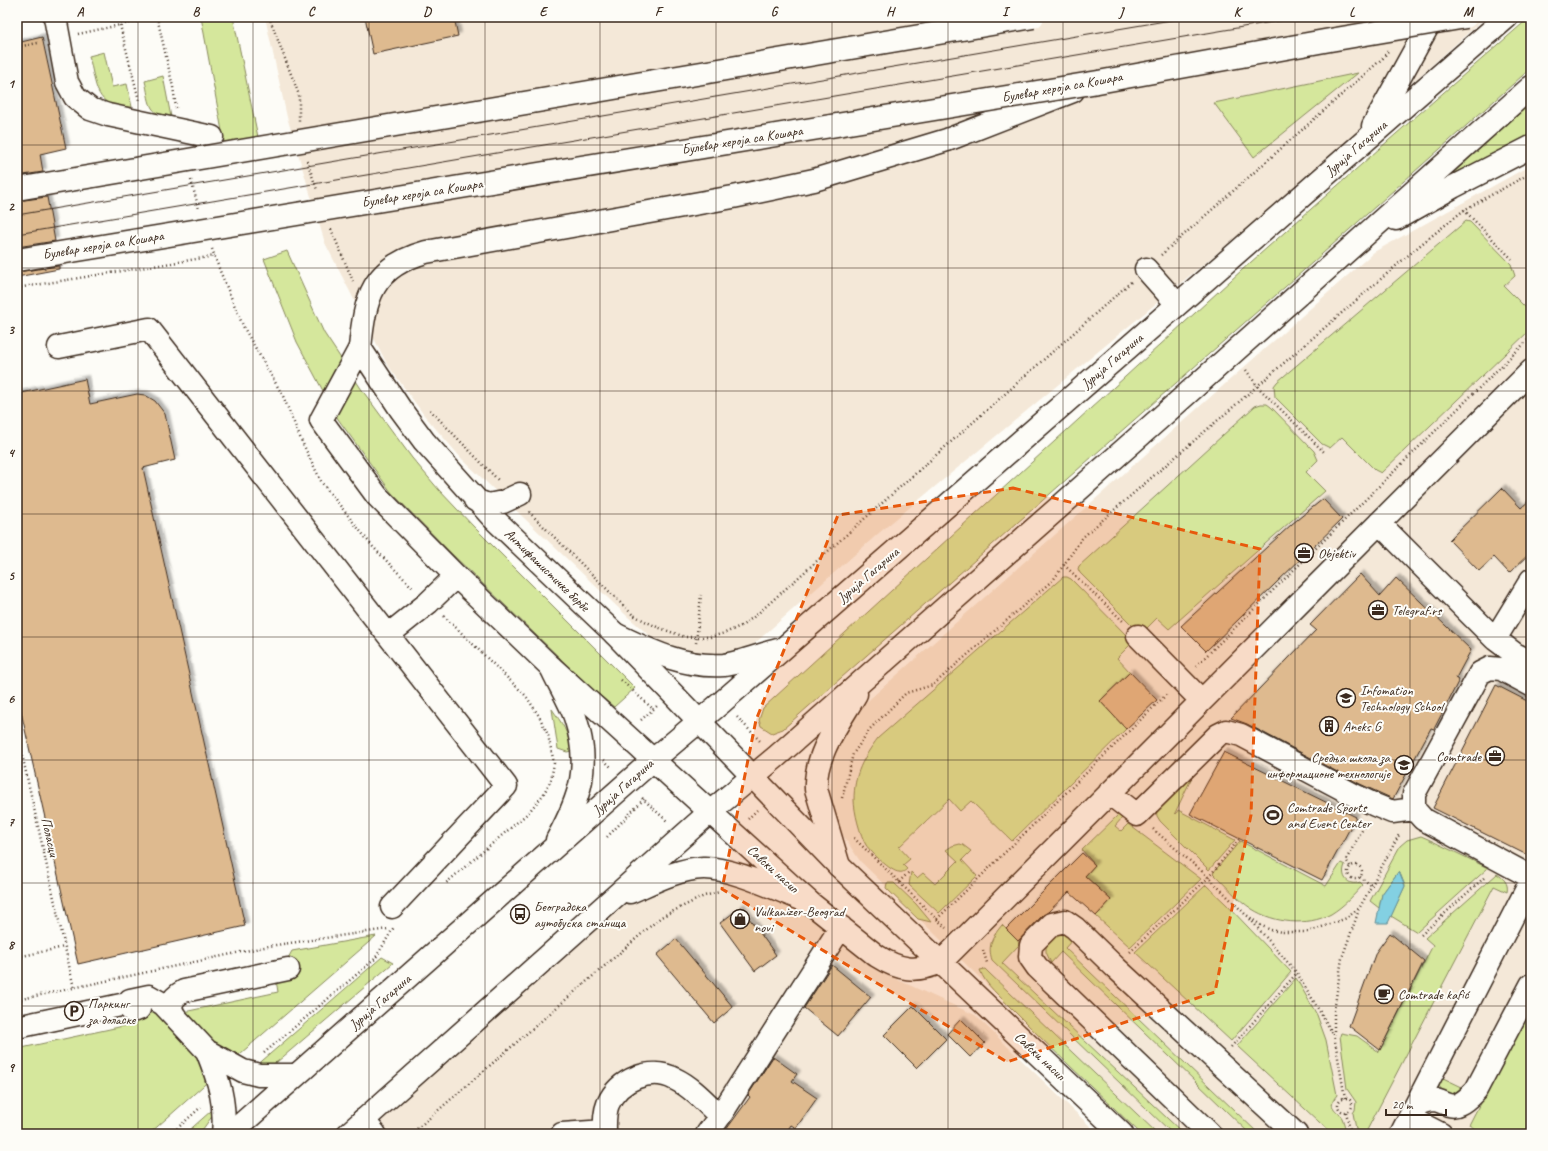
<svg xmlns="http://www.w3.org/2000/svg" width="1548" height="1151" font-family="Caveat,sans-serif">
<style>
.built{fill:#f4e8d8}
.green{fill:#d5e79c;stroke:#88885d}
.water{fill:#83d0e2;stroke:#668e94}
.building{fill:#deba8f;stroke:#3b2a1e;filter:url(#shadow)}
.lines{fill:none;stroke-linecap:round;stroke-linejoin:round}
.minor-casing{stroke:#3b2a1e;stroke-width:25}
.major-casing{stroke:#3b2a1e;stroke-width:25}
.path{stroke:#3b2a1e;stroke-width:2.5;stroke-dasharray:1 3;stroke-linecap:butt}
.minor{stroke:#fdfcf7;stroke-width:22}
.major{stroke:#fdfcf7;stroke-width:22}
.tram{stroke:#3b2a1e;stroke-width:1}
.major-bridge-casing{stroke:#3b2a1e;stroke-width:25;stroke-linecap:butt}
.major-bridge{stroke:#fdfcf7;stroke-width:22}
.marked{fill:#e8590c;fill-opacity:0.2;stroke:#e8590c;stroke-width:3;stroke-dasharray:8 5;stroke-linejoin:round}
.grid{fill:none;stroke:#3b2a1e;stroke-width:1;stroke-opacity:0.55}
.labels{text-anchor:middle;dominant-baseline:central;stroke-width:4;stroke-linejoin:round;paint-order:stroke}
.street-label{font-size:14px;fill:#3b2a1e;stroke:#fdfcf7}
.poi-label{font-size:14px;fill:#3b2a1e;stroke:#fdfcf7;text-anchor:start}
.neatline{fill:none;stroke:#3b2a1e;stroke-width:1.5}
.grid-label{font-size:13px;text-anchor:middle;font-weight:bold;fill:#3b2a1e}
</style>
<defs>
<filter id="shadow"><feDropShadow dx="3.5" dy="-3.5" stdDeviation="1" flood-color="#0004"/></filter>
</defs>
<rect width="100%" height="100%" fill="#fdfcf7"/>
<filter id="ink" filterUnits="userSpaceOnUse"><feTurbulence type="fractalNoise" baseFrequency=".025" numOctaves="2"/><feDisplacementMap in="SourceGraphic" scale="8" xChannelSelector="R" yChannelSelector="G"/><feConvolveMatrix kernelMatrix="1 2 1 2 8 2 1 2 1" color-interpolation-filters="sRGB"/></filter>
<g filter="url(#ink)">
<path class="built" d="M265 17H1486L1269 210 879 533 754 644 734 651 712 655 685 654 657 642 628 617 462 459 424 415 387 364 325 243 287 117Z
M1531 165V1134H1140L860 861 840 831 829 803 832 755 846 727 863 705 1374 252Z
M707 875 805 907 896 979 975 1015 1098 1134H357L601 916 674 879Z"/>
<path class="green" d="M201 17H233L258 137 224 142Z
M1530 17 1531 68 1276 295 783 729 772 733 761 726 759 720 763 708 1242 270 1388 141Z
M104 52 112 87 127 84 132 107C94 109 97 86 89 56Z
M1358 73 1254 157 1214 103Z
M163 76 171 117C147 115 150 101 145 81Z
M1531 103V134L1451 175Z
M1466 221 1470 222 1511 264 1515 276 1504 286 1531 313V329L1381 473 1375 470 1342 437 1330 448 1322 444 1275 397 1274 386 1277 382Z
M287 251 324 333 362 390 412 458 439 490 473 526 635 688 614 707 591 688 453 555 391 492 338 419 297 342 264 259Z
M1261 404H1267L1271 407 1314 451 1318 460 1306 472 1325 491 1169 629 1157 618 1141 634 1080 573 1078 569 1079 566 1255 406Z
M1063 577H1067L1071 579 1133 642 1117 658 1130 672 1100 701 1126 729 1012 841 971 801 960 811 949 799 899 847 910 859 903 865 907 869C905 871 902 873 899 872 891 872 871 852 866 845 860 835 854 811 854 800 854 774 863 758 878 738Z
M552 709C561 722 570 734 571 751L567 752 558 749Z
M1193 775 1175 813 1176 814 1178 810 1235 840 1209 870 1160 821 1157 816 1156 809Z
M1118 815 1122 818 1115 826 1121 831 1128 824 1201 879 1130 947 1096 916 1111 900 1085 876 1095 865 1082 850Z
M1421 836 1428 839 1488 868 1417 932 1391 916 1405 886 1399 871 1382 894 1379 908 1370 901 1400 846 1407 840Z
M1240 841 1326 886 1341 863 1345 865C1340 876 1348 887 1360 882L1363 885C1353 896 1344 906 1331 914 1307 927 1274 923 1252 909 1237 899 1225 885 1213 873Z
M960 844 963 845 971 851 962 860 977 876 939 913 909 885 911 872 917 878 923 873 935 884 958 861 946 850 952 846Z
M1497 874C1503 878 1509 883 1507 892L1494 886 1365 1134H1357L1353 1113 1355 1110 1356 1102 1347 1089 1340 1036 1341 1033 1357 1036 1379 1052 1433 945 1425 938Z
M887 883H894L916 904 931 922 918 919 886 888Z
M1206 885 1226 904 1291 972 1231 1041 1135 952Z
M1002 925 1018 941 1019 945 1002 963 1184 1134H1173L992 960C987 945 993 936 1002 925Z
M1057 934H1065L1074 938 1065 948 1259 1134H1250L1061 952 1051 963 1046 952V944Z
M376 936 233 1060 228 1058 184 1012 278 992 276 980 292 951Z
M382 957 393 963 277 1062 266 1067H255Z
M985 969 989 973 1158 1134H1141C1098 1092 1053 1051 1011 1008 1001 997 985 985 980 970Z
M1296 978 1317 1015 1326 1040 1337 1095C1326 1108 1337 1109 1342 1118 1344 1122 1345 1129 1347 1134H1332L1237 1046Z
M1531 1003V1134H1483L1469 1125Z
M146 1013H155L161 1017 203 1063 212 1078 149 1134H17V1049L133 1024 132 1016Z
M1439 1076 1464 1088 1453 1096C1443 1092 1436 1088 1439 1076Z
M211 1111H212L213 1115 200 1133 198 1134H185Z"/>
<path class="water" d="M1399 871 1405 886 1388 923H1376L1382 894Z"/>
<path class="building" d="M365 17H454L458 36 373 54Z
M42 37 66 148 40 154 43 172 17 176V43Z
M47 197 55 241 17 247V201Z
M59 266V269L17 277V272Z
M85 379 90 404 137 394 145 395 155 401 165 414 175 460 143 468 245 926 78 964 17 694V394Z
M1502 488 1521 508 1531 499V552L1509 573 1494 557 1479 571 1449 540Z
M1323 499 1342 519 1206 651 1181 626 1292 524Z
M1360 574 1380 596 1396 578 1471 650 1456 678 1459 680 1434 729 1431 728 1393 799 1360 784 1247 724 1231 718 1316 630 1310 625Z
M1130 672 1157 700 1126 729 1100 701Z
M1496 685 1531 703V857L1433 808Z
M1224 752 1356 817 1322 880 1190 814Z
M1082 853 1095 865 1085 876 1111 900 1096 916 1069 892 1048 912 1043 915 1018 941 1006 929Z
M741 907 776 955 755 971 720 923Z
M1390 933 1424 961 1380 1050 1349 1026 1376 952Z
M676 939 733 1007 714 1023 657 955Z
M832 965 871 997 838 1036 804 1008Z
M913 1006 946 1039 917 1068 884 1035Z
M961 1019 985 1043 970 1057 947 1034Z
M773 1057 797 1074 792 1081 817 1098 796 1128 791 1125 785 1134H723L750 1097 748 1095Z"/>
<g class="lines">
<defs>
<path id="minor" d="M55 17 67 82 75 97 90 109 108 115 212 137
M1146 269 1177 304
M59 347 149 329 506 786 392 907
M475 500 488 505 503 502 520 494
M1379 523 1495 639
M1531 580 1495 639 1515 654 1531 662
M388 635 428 603 456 576
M1138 636 1201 700
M1531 685 1501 669 1490 668 1480 673 1414 794V809L1423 819 1531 877
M1109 793 1137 815 1218 735 1226 731 1241 735 1354 795 1375 805 1392 812 1414 809
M127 1006 130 1000 149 996 163 1004 207 1051 243 1071 259 1075H296
M177 1019C167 1007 171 998 184 991L288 969
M17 1027 121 1005 127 1006 132 1011 139 1009
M207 1051C219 1081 226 1102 223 1134
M1416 1105C1422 1102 1428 1100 1435 1100 1443 1101 1450 1109 1459 1104 1466 1101 1471 1095 1476 1090L1531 985
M1410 1118 1441 1134
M363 1120 375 1134
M562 1134 605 1131
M605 1134C605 1123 604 1114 608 1104 619 1079 651 1066 675 1079 692 1087 706 1103 720 1116
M707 1134 720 1116 841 927
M1122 1134 839 866 615 634 492 517 424 441 401 410 360 348 321 420 377 496 456 576 551 667 809 902 877 956C899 970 916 973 941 962L1531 371
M1210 1134 1037 967 1030 957 1031 945 1052 924 1065 921 1075 928 1115 967 1296 1134
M1401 1134 1531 881"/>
<path id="major" d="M1373 126 1433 17
M1396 219 1453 187 1531 147
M360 348C365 297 372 267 426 252L733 197 814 180 947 140 1073 91
M615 634C651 651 684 668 724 665 740 663 762 654 778 650
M551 667C558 683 569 700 575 717 591 766 581 796 557 840
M839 866 816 789C814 755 839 723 856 694
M630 892C653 882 678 869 703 868 731 867 782 892 809 902
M230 1134 653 760 722 702 1507 17
M348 1134 710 812 776 757 1160 418 1531 87"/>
</defs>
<use href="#minor" class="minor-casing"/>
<use href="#major" class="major-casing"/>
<path class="path" d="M157 17 173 87 176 108
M269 17 299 95V121
M120 25 139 100
M78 34 157 17
M17 47 38 43
M307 161 317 190
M191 180 199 210
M1464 210 1512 259
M331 229 353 281
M212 249 220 271 244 328 283 396 302 442 322 483 373 547 413 588
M1161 255 1383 58 1388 51
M17 288 215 256
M1246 370 1258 387 1324 452
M430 410 499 481
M529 512 633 615 657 627 685 637H710L725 633 743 625 755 616 1131 282
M1064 565 1123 621
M444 616 526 696 539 716 548 735 554 763 551 780 543 795 528 813 445 884
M696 643 701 595
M1196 666 1531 337
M621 680 653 709
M17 717 20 730H17
M737 717 761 742
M641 720 657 706
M17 732 74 988
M604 760 612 768
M642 798 668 822
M842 798 853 754 870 729 906 693 933 685 1054 579 1083 537 1419 246 1464 210 1531 173
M748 819 757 810
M1153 829 1205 874 1245 914 1262 926 1271 930 1282 932H1308L1347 918 1360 907
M607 837 644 799
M854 838 946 928
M1348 872a7 7 0 1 1 14 0a7 7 0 1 1-14 0Z
M1350 866 1346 860 1366 823
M1360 877 1371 885
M899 882 910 871
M937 919 1167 694
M1250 919 1297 973 1333 1034
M1421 935 1486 876
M983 950 987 963
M1130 952 1208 878 1240 838
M18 957 64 947
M17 1000 269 946 388 929
M1231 1047 1297 973
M264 1053 375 959 394 927
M1345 1098 1334 1035V1011L1342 958 1360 907 1400 833
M1338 1105a7 7 0 1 1 14 0a7 7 0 1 1-14 0Z
M1346 1112 1351 1134
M171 1134 201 1107
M411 1134 661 917 704 896 720 892"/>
<use href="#minor" class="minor"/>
<use href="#major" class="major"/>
<path class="tram" d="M17 215 1189 17
M17 234 1302 17"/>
<defs>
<path id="major-bridge" d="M17 189 1033 17
M17 260 1098 82 1330 40 1466 17"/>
</defs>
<use href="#major-bridge" class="major-bridge-casing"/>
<use href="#major-bridge" class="major-bridge"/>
</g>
</g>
<path class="marked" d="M1013 488 1260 549 1251 815 1215 992 1007 1062 722 889 756 720 838 515Z"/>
<path class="grid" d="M138 17V1134M253 17V1134M369 17V1134M485 17V1134M600 17V1134M716 17V1134M832 17V1134M948 17V1134M1063 17V1134M1179 17V1134M1295 17V1134M1410 17V1134M17 145H1531M17 268H1531M17 391H1531M17 514H1531M17 637H1531M17 760H1531M17 883H1531M17 1006H1531"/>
<defs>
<symbol id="office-ring" viewBox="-11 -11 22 22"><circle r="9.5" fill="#fdfcf7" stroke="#3b2a1e" stroke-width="1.5"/><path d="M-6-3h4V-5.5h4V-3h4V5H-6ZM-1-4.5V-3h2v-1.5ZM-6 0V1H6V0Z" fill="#3b2a1e"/></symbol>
<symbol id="school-ring" viewBox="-11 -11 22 22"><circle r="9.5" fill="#fdfcf7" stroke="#3b2a1e" stroke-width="1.5"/><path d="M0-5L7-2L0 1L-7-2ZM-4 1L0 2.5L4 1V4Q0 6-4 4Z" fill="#3b2a1e"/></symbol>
<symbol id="building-ring" viewBox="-11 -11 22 22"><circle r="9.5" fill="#fdfcf7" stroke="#3b2a1e" stroke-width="1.5"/><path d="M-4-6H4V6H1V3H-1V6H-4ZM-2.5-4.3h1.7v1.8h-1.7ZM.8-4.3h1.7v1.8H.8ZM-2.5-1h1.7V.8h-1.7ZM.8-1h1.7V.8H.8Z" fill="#3b2a1e"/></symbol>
<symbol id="stadium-ring" viewBox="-11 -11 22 22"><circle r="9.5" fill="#fdfcf7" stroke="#3b2a1e" stroke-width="1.5"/><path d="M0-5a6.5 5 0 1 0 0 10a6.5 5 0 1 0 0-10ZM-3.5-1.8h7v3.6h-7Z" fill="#3b2a1e"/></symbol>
<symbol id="bus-ring" viewBox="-11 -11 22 22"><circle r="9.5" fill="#fdfcf7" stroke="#3b2a1e" stroke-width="1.5"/><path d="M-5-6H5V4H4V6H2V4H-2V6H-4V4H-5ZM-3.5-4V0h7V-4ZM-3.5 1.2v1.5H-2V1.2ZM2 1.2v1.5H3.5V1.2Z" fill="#3b2a1e"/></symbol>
<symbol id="shop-ring" viewBox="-11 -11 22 22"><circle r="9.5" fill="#fdfcf7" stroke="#3b2a1e" stroke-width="1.5"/><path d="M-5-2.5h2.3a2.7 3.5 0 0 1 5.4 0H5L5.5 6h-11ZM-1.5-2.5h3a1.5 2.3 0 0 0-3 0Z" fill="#3b2a1e"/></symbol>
<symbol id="cafe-ring" viewBox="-11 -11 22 22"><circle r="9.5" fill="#fdfcf7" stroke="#3b2a1e" stroke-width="1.5"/><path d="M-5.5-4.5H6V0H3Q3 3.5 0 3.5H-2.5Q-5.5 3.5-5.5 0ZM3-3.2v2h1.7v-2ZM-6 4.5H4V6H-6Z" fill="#3b2a1e"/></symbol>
<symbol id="parking-ring" viewBox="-11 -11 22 22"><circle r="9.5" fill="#fdfcf7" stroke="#3b2a1e" stroke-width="1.5"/><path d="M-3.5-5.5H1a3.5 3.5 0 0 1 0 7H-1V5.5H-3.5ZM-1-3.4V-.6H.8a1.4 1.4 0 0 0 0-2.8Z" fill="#3b2a1e"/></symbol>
</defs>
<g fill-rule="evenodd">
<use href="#office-ring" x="1293" y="542" width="22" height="22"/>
<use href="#office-ring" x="1367" y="599" width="22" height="22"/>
<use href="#school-ring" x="1335" y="687" width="22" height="22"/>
<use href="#building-ring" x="1318" y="715" width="22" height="22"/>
<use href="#office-ring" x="1484" y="745" width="22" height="22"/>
<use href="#school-ring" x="1393" y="754" width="22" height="22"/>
<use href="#stadium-ring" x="1262" y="804" width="22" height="22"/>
<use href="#bus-ring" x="509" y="903" width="22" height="22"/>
<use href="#shop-ring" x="729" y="908" width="22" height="22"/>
<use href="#cafe-ring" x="1373" y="983" width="22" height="22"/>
<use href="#parking-ring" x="63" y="1000" width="22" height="22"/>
</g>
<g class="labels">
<g class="street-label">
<text transform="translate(1062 87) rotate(-10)">Булевар хероја са Кошара</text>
<text transform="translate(742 140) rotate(-9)">Булевар хероја са Кошара</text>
<text transform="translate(1356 148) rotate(-41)">Јурија Гагарина</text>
<text transform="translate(422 193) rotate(-9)">Булевар хероја са Кошара</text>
<text transform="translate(103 245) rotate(-9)">Булевар хероја са Кошара</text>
<text transform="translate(1112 361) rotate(-41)">Јурија Гагарина</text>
<text transform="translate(547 570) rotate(44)">Антифашистичке борбе</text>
<text transform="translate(868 575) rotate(-41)">Јурија Гагарина</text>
<text transform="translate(623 787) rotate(-42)">Јурија Гагарина</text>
<text transform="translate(50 837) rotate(78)">Поласци</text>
<text transform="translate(773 869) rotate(42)">Савски насип</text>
<text transform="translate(380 1002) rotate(-41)">Јурија Гагарина</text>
<text transform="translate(1040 1056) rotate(43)">Савски насип</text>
</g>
<g class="poi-label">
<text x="1318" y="553">Objektiv</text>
<text x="1392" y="610">Telegraf.rs</text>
<text x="1360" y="690">Infomation<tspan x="1360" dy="16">Technology School</tspan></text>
<text x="1343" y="726">Aneks G</text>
<text x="1481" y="756" text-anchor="end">Comtrade</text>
<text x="1390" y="757" text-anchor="end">Средња школа за<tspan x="1390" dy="16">информационе технологије</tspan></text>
<text x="1287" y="807">Comtrade Sports<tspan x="1287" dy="16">and Event Center</tspan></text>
<text x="534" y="906">Београдска<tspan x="534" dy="16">аутобуска станица</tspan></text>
<text x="754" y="911">Vulkanizer-Beograd<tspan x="754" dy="16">novi</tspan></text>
<text x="1398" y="994">Comtrade kafić</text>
<text x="88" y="1003">Паркинг<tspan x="88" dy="16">за доласке</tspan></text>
</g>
</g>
<rect width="1548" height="1151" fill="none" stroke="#fdfcf7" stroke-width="44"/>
<path d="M1386 1109v6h60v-6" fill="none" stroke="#3b2a1e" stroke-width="2"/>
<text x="1392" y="1109" font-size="12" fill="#3b2a1e" stroke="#fdfcf7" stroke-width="3" paint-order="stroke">20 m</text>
<rect x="22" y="22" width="1504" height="1107" class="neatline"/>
<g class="grid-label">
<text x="80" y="16">A</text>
<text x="196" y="16">B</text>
<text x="311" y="16">C</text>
<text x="427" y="16">D</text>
<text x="543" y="16">E</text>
<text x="658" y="16">F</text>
<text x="774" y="16">G</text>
<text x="890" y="16">H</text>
<text x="1005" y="16">I</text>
<text x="1121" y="16">J</text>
<text x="1237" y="16">K</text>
<text x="1352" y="16">L</text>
<text x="1468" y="16">M</text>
<text x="11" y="88">1</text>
<text x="11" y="211">2</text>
<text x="11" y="334">3</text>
<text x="11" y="457">4</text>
<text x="11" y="580">5</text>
<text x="11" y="703">6</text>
<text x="11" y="826">7</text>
<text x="11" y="949">8</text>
<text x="11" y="1072">9</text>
</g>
</svg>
